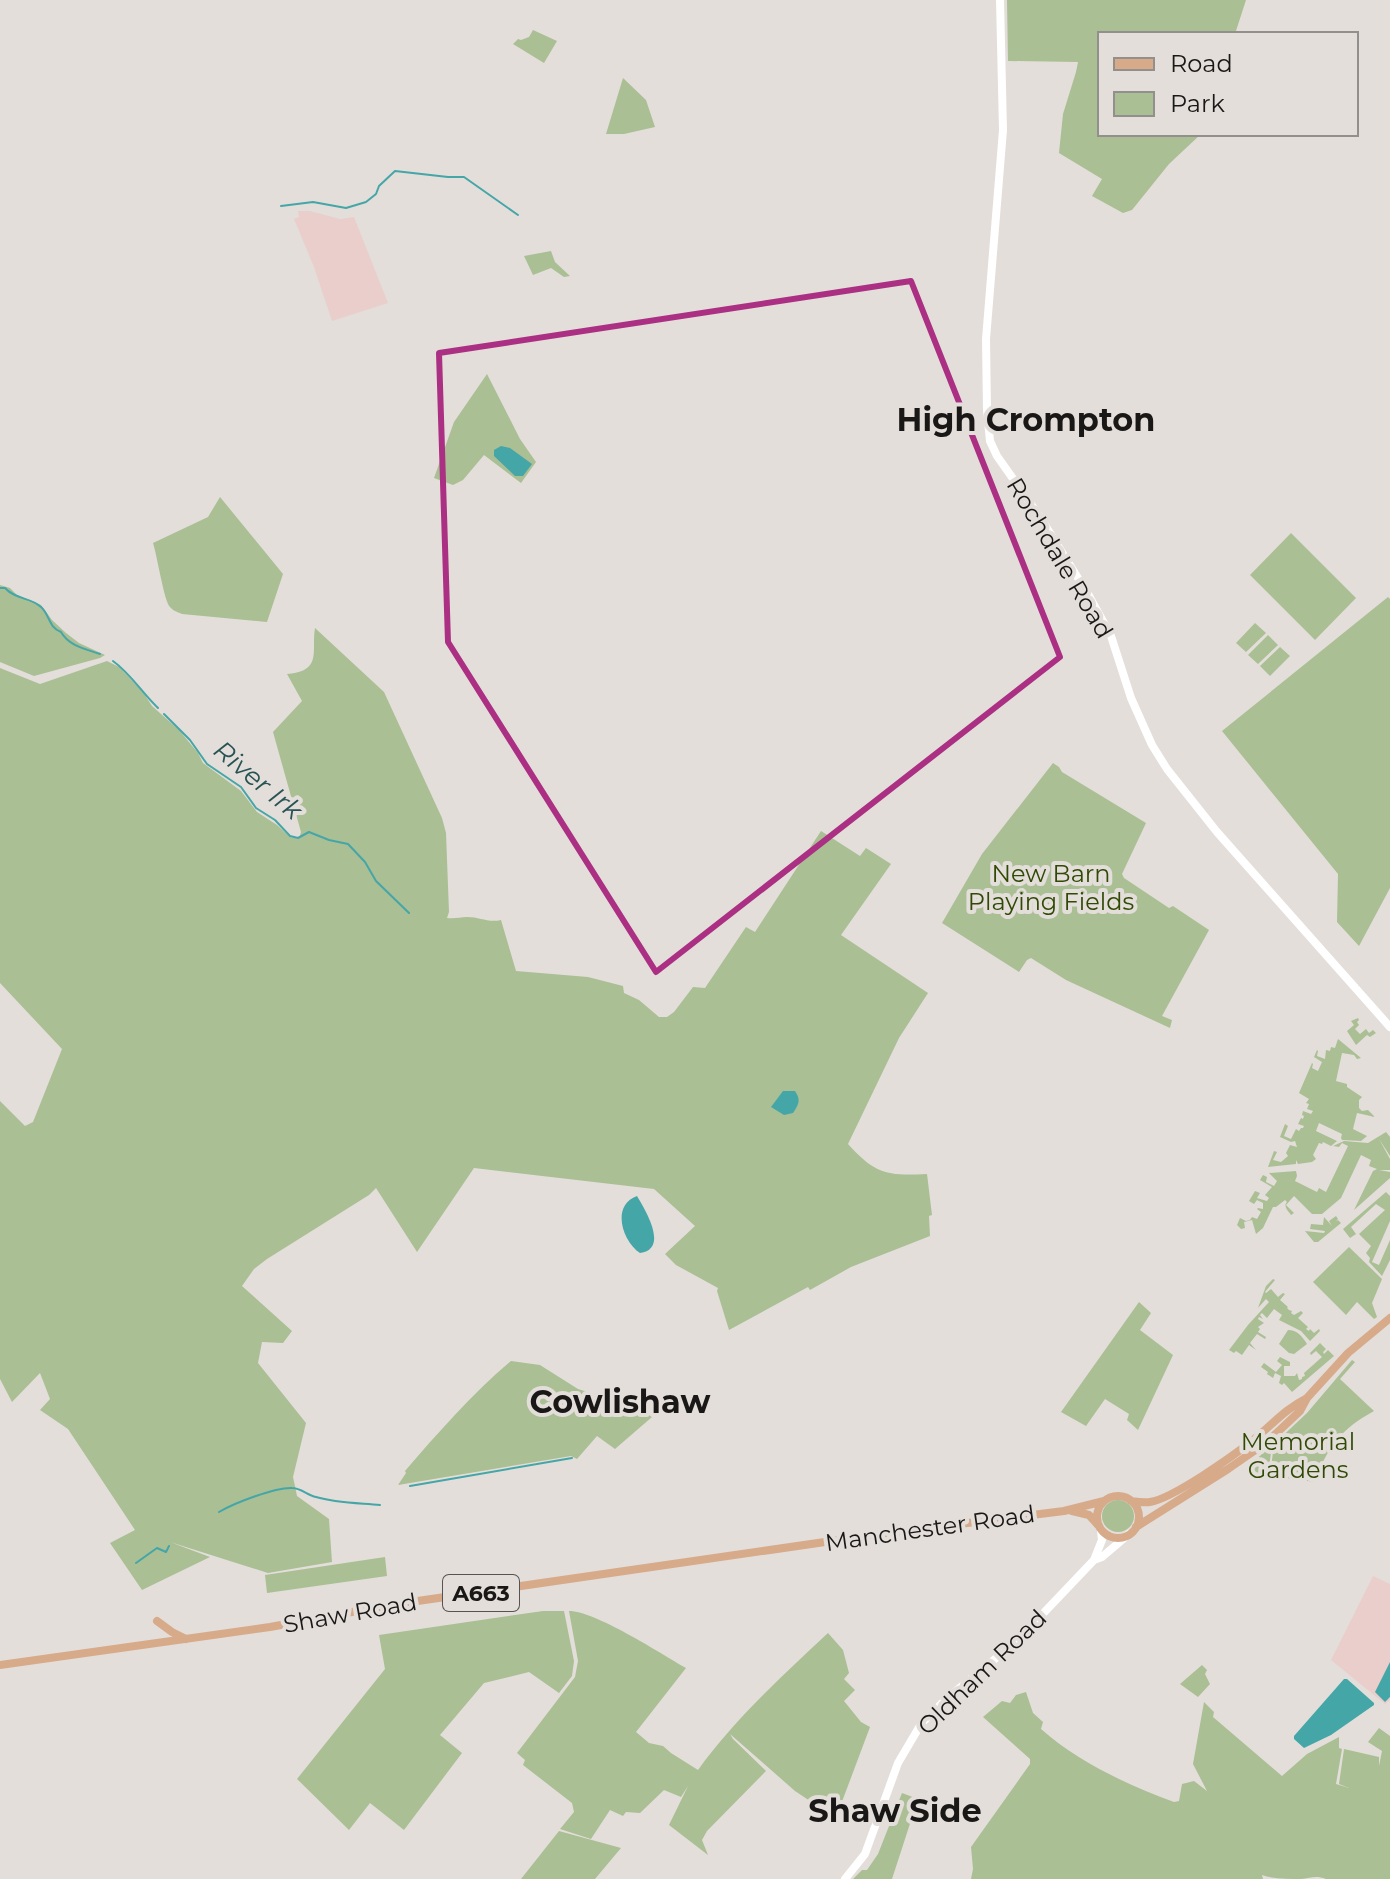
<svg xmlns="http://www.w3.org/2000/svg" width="1390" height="1879" font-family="Montserrat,sans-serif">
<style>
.industrial{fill:#e9cecc}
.green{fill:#aabf94}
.water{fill:#45a6a8}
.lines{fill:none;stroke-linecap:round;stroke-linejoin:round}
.stream{stroke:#45a6a8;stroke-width:2}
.secondary{stroke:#fff;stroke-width:8}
.primary{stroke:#d7aa8a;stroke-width:8}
.marked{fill:none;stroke:#ab3083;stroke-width:6;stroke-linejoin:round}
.labels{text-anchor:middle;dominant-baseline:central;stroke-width:8;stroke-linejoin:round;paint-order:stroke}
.shield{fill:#e3deda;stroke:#565352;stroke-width:2}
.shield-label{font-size:22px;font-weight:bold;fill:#191817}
.street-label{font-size:24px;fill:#191817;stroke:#e3deda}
.park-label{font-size:24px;fill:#304a05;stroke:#e3deda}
.water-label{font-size:26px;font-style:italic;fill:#285354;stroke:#e3deda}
.district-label{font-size:32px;font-weight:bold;fill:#191817;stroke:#e3deda}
</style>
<rect width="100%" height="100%" fill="#e3deda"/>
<path class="industrial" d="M298 211H310L340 219 354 217 388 303 332 321 314 267 294 219 299 217Z
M1373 1576 1390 1584V1700L1385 1704 1331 1660Z"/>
<path class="green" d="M1007 0H1246L1235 34H1100V134H1201L1169 164 1132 210 1123 213 1092 196 1102 179 1059 153 1063 114 1076 72 1078 62 1008 61Z
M533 30 557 41 544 63 513 44 518 39 521 40 529 37Z
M623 78 646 100 655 127 624 134H606Z
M551 251 555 262 570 276 564 277 551 268 533 275 524 256Z
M487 374 520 439 536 462 521 483 484 455 463 480 453 485 434 478 454 422Z
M220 497 283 574 267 622 182 614C178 612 173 611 170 607 164 601 157 555 153 543L208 517Z
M1291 533 1356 598 1315 640 1250 575Z
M0 585 10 588 17 595 41 605 52 620 66 633 79 643 105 655 100 658 34 676 0 662Z
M1388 597 1390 599V888L1359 946 1337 922 1338 874 1222 731Z
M1255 623 1266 633 1246 652 1236 643Z
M315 628 384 692 442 818 446 833 449 912 447 918C455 919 460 917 467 917 480 917 488 923 501 920L516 971 588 977 623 986 624 993 639 1000 659 1017H667L674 1012 693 987 705 988 746 927 755 932 821 831 860 856 866 848 891 864 841 935 928 993 899 1038 848 1144C875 1174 887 1176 927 1174L932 1215 929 1216 930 1236 851 1267 810 1290 808 1287 729 1330 717 1291 718 1288 676 1265 665 1254 695 1226 654 1189 474 1168 417 1252 376 1188 369 1195 267 1259 254 1269 242 1286 292 1331 283 1343 262 1342 258 1363 306 1423 293 1477 297 1496 329 1519 332 1562 268 1573 170 1542 210 1557 142 1590 110 1543 135 1530 68 1429 40 1410 50 1399 40 1373 12 1402 0 1379V1101L25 1126 33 1122 62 1049 0 983V668L40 684 107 661 119 667 143 692 152 706 179 730 198 753 203 763 241 791 257 812 277 825 290 837 299 839 301 832 273 732 302 701 287 674C323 671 311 651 315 628Z
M1268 635 1278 645 1258 664 1248 655Z
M1280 647 1290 656 1270 676 1260 666Z
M1053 763 1059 767 1062 772 1146 823 1122 874 1124 878 1169 908 1173 906 1209 930 1162 1016 1172 1020 1170 1028 1066 980 1031 958 1027 960 1019 972 942 923 982 854Z
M1358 1018 1359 1020 1357 1022 1359 1025 1355 1029 1360 1034 1366 1029 1369 1033 1373 1030 1376 1033 1370 1037 1367 1035 1356 1045 1347 1031 1354 1025 1351 1021Z
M1338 1039 1361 1058 1357 1059 1354 1055 1342 1053 1336 1081 1347 1084V1087L1362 1097 1359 1100V1108L1362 1111 1368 1110 1375 1117 1357 1113 1353 1129 1367 1136 1361 1141 1342 1140 1341 1138 1342 1134 1319 1123 1316 1131 1337 1141 1331 1146 1323 1142 1322 1144 1319 1143 1313 1155 1316 1159 1312 1162 1298 1164 1296 1160V1164L1268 1167 1274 1151 1277 1152 1273 1160 1281 1162 1288 1156 1286 1153 1290 1145 1297 1147 1295 1141 1291 1142 1280 1137 1285 1124 1288 1126 1284 1136 1291 1139 1296 1129 1299 1131 1301 1128H1303L1304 1126 1298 1124 1301 1118 1303 1119 1304 1116 1302 1115 1303 1111 1311 1114 1313 1111 1307 1109 1309 1104 1306 1103 1309 1099 1299 1093 1312 1063 1313 1064 1312 1068 1318 1071 1322 1062 1314 1057 1317 1050 1318 1051 1317 1056 1325 1059 1326 1050 1330 1051 1331 1047 1335 1048Z
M1386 1132 1390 1137V1156L1379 1139 1390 1159V1170H1379L1390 1172V1178L1354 1210 1373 1171 1377 1169 1369 1166 1371 1160 1361 1155 1341 1198 1322 1214H1312L1294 1196 1286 1205 1294 1213 1291 1215C1288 1211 1283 1206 1287 1202L1285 1200 1276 1207H1273L1263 1228 1256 1234 1252 1220 1244 1222 1245 1228 1241 1229 1237 1225 1240 1218 1246 1221 1250 1220 1252 1217 1257 1219 1261 1212 1257 1209 1258 1208 1263 1209V1203L1257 1200 1254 1204 1249 1201 1255 1191 1260 1193 1257 1198 1267 1201 1269 1198 1265 1195 1272 1187 1260 1180 1263 1175 1267 1177 1266 1182 1274 1186 1277 1181 1269 1173 1296 1171 1297 1176 1295 1181 1317 1192 1319 1188 1326 1192 1348 1146 1342 1143 1339 1147 1333 1146 1344 1141 1368 1143Z
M1386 1192 1390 1196V1221L1372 1262 1379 1265 1390 1240V1260L1382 1276 1369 1262 1370 1258 1366 1253 1371 1246 1359 1234 1385 1210 1376 1204 1351 1227 1356 1234 1350 1238 1343 1229Z
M1336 1216 1338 1219 1336 1221 1338 1220 1341 1223 1318 1242H1314L1305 1231 1324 1233 1325 1231 1310 1229 1311 1224 1323 1225 1324 1217 1332 1226 1329 1221Z
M1349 1247 1382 1279 1372 1303 1377 1317 1374 1319 1357 1302 1346 1315 1313 1282Z
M1273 1279 1275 1280 1265 1292 1266 1293 1271 1289 1278 1297 1283 1293 1285 1294 1280 1300 1288 1307 1287 1308 1289 1310 1292 1311 1291 1313 1294 1315 1301 1311 1303 1313 1298 1318 1308 1327 1306 1329 1309 1331 1310 1329 1314 1333 1319 1329 1320 1331 1310 1341 1301 1331 1279 1320 1282 1315 1274 1309 1267 1318 1262 1313 1260 1315 1263 1319 1259 1317 1258 1319 1264 1323 1258 1327 1260 1329 1258 1332 1266 1337 1265 1339 1257 1334 1250 1343 1256 1350 1249 1345 1242 1355 1236 1351 1234 1353 1229 1350 1248 1325 1269 1302 1266 1299 1258 1308 1266 1286Z
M1139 1302 1151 1313 1140 1330 1173 1355 1138 1430 1127 1420 1129 1414 1105 1399 1086 1426 1061 1412Z
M1288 1330C1297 1330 1302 1336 1307 1344L1294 1354 1289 1353 1279 1344Z
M1320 1343 1326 1349 1323 1352 1324 1354 1328 1350 1334 1356 1292 1392 1284 1383 1282 1385 1279 1383 1281 1376 1275 1373 1273 1378 1267 1374 1268 1372 1261 1367 1264 1363 1276 1372 1282 1365 1277 1361 1280 1357 1290 1362V1366H1284V1376H1295L1297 1373 1299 1380 1302 1379V1377L1305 1376 1304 1373 1322 1357 1316 1351 1311 1355 1310 1353Z
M1352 1360 1355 1362 1340 1379 1374 1411C1341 1429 1327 1447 1315 1482L1270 1476 1274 1444 1307 1413Z
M511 1361 540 1365 578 1389 594 1394H616L627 1399 652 1417 615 1449 597 1436 577 1459 571 1456 398 1485 406 1473 405 1471C437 1434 473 1393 511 1361Z
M1272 1445 1268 1475 1256 1474 1250 1471 1249 1467 1251 1464Z
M1102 1516a16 16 0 1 1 32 0a16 16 0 1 1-32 0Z
M385 1557 387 1576 267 1593 265 1575Z
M543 1611H564L574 1661 572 1676 559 1693 529 1672 484 1683 440 1735 462 1753 404 1830 370 1803 349 1830 297 1779 385 1669 379 1635Z
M569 1611C595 1611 660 1653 686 1668L636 1732 649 1743 663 1746 671 1753 698 1770C735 1719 782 1676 828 1633L843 1650 849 1673 844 1679 855 1690 844 1701 861 1722 870 1727 837 1815 822 1803H813L795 1791 730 1734 733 1739 766 1771 707 1831 702 1840 708 1855 669 1825 688 1786 681 1797 664 1790 640 1813 626 1812 623 1816 610 1810 591 1839 560 1829 574 1812 572 1803 523 1765 525 1760 517 1753 575 1677 578 1661Z
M1202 1665 1207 1670 1205 1674 1210 1684 1198 1697 1180 1684Z
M1026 1692 1033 1713 1043 1722 1041 1729C1077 1761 1129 1786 1174 1802L1179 1801 1182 1784 1194 1781 1207 1791 1193 1764 1204 1702 1214 1712 1213 1717 1282 1776 1307 1754 1339 1737V1748L1342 1749 1336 1784 1349 1788 1339 1784 1344 1749 1379 1757V1766L1382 1751 1368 1742 1379 1728 1390 1736V1879H1326C1316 1875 1311 1878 1301 1879 1288 1879 1273 1879 1262 1875L1263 1879H971L973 1869 971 1847 1030 1764V1759L983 1717 1002 1701 1010 1703 1016 1695Z
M902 1793 918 1799 892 1879H853L862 1870H867L878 1854Z
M559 1831 621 1848 595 1879H521Z"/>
<path class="water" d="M501 446 510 448 532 464 523 476H515L494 456V450Z
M783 1091H795C801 1100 799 1104 793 1113L784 1115 771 1107Z
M637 1196C646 1211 669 1249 640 1253 622 1241 611 1205 637 1196Z
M1390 1662V1697L1385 1702 1375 1692Z
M1344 1679H1347L1374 1703V1705L1331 1735 1304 1748 1294 1739V1736Z"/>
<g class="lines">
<path class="stream" d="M281 206 313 202 346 208 366 202 376 194 379 186 395 171 448 177H464L518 215
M0 588H5C16 600 30 597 41 607 50 615 48 627 61 632 69 646 85 649 100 654
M113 661C131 674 142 693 158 708
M164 714 190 740 207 764 241 787 256 808 275 820 290 836 298 838 309 832 329 840 348 844 365 862 376 881 409 913
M410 1486 572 1458
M219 1512C234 1503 276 1487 292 1488 301 1488 307 1495 316 1497 336 1503 359 1503 380 1505
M136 1563 157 1548 166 1552 169 1546"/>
<path class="secondary" d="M1000 0 1003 130 986 339 987 410 990 441 997 456 1040 517 1088 594 1111 636 1131 698 1152 745 1167 769 1217 832 1390 1027
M1094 1560 1102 1540 1101 1530
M845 1879 865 1854 898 1763 921 1724 946 1699 1017 1641 1094 1560 1102 1557 1129 1534"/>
<path class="primary" d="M1097 1517a21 21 0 1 1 42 0a21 21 0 1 1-42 0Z
M1131 1501C1138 1502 1144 1503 1150 1502 1172 1499 1233 1456 1252 1441 1271 1426 1285 1409 1307 1398
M1072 1511 1089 1515 1098 1525
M1136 1527 1228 1469 1267 1442 1300 1411 1307 1398 1348 1353 1390 1318
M157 1621 172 1632 186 1639
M0 1665 270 1627 390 1605 887 1533 1064 1511 1104 1501"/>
</g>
<path class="marked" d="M911 281 1060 657 656 972 448 642 439 353Z"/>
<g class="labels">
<rect class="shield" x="443" y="1575" width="76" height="36" rx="6"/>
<g class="shield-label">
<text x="481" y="1593">A663</text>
</g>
<g class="street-label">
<text transform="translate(1060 558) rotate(59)">Rochdale Road</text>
<text transform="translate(930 1528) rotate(-8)">Manchester Road</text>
<text transform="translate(350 1613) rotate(-10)">Shaw Road</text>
<text transform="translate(982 1672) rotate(-44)">Oldham Road</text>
</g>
<g class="park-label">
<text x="1051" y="873">New Barn<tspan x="1051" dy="28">Playing Fields</tspan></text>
<text x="1298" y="1441">Memorial<tspan x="1298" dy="28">Gardens</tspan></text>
</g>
<g class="water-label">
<text transform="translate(258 780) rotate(40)">River Irk</text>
</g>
<g class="district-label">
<text x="1026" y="419">High Crompton</text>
<text x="620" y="1401">Cowlishaw</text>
<text x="895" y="1810">Shaw Side</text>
</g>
</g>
<rect x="1098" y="32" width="260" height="104" fill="#e3deda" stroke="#928f8c" stroke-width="2"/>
<rect x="1114" y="58" width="40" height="12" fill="#d7aa8a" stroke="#928f8c" stroke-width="2"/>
<text x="1170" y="72" font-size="24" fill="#191817">Road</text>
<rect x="1114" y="92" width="40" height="24" fill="#aabf94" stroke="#928f8c" stroke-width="2"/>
<text x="1170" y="112" font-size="24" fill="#191817">Park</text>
</svg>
